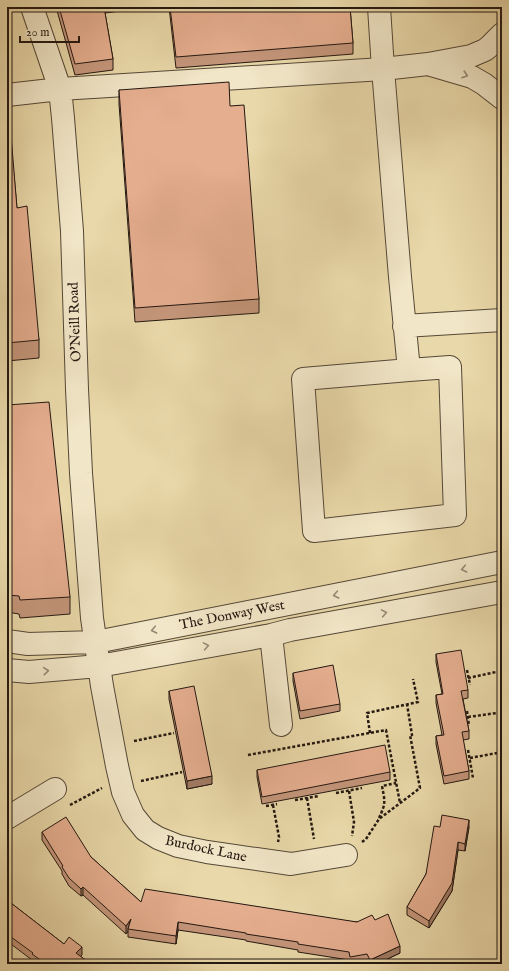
<svg xmlns="http://www.w3.org/2000/svg" width="509" height="971" font-family="'IM FELL English',serif">
<style>
.lines{fill:none;stroke-linecap:round;stroke-linejoin:round}
.minor-casing{stroke:#554837;stroke-width:24}
.path{stroke:#241811;stroke-width:2.5;stroke-dasharray:3 2;stroke-linecap:butt}
.minor{stroke:#f1e6c7;stroke-width:22}
.wall{fill:#c5967b;stroke:#241811}
.shaded-wall{fill:#a07a64;stroke:#241811}
.building{fill:#e5ae8f;stroke:#241811}
.oneway{stroke:#958975}
.labels{text-anchor:middle;dominant-baseline:central;stroke-width:3;stroke-linejoin:round;paint-order:stroke}
.street-label{font-size:14px;fill:#241811;stroke:#f1e6c7}
</style>
<rect width="100%" height="100%" fill="#e9d8a9"/>
<filter id="stains"><feTurbulence type="fractalNoise" baseFrequency=".005" numOctaves="4"/><feColorMatrix values="0 0 0 0 .2 0 0 0 0 .09 0 0 0 0 .02 0 0 0 .5 -.17"/></filter>
<radialGradient id="worn" r=".72"><stop offset=".6" stop-color="#630" stop-opacity="0"/><stop offset="1" stop-color="#630" stop-opacity=".3"/></radialGradient>
<g class="lines">
<defs>
<path id="minor" d="M32 7 60 89 63 118 72 231 77 389 81 473 92 618 102 686 117 766 123 792 133 815 145 830 158 838 178 846 207 852 291 864 346 855
M379 7 383 69 400 277 409 370 450 367 455 515 314 531 303 379 409 370
M431 65 472 77 484 84 502 98
M7 95 60 89 383 69 428 64 471 56 485 50 490 46 502 34
M404 326 502 320
M271 635 281 725
M7 641 28 644 96 642 502 562
M7 670 29 672 99 666 271 635 290 630 502 592
M7 818 55 789"/>
</defs>
<use href="#minor" class="minor-casing"/>
<path class="path" d="M467 670 470 685
M468 678 496 672
M467 711 469 726
M468 717 497 713
M370 733 367 713 418 702 413 679
M134 741 174 733
M468 750 473 778
M248 755 386 730 400 803
M470 758 497 753
M141 781 182 772
M349 791 354 822 352 836
M336 793 362 788
M307 798 314 839
M295 800 319 796
M70 805 102 788
M273 805 279 837 278 842
M266 806 277 804
M379 818C386 803 385 802 382 786L396 783
M362 842 366 839 379 819 420 788 410 735H412L407 704"/>
<use href="#minor" class="minor"/>
</g>
<path class="wall" d="M56 7H135V9L105 13 113 59V70L75 75Z
M169 7H350L353 43V54L176 68Z
M119 90 230 106 259 299V313L135 322 119 104Z
M7 99 17 208 39 340V358L7 361Z
M7 405 70 597V614L20 618 19 614 7 612Z
M436 654 468 690V698L463 699 469 731V739L463 740 469 771V779L444 784 436 744V736L442 735 436 703V695L442 694 436 662Z
M293 673 340 704V711L300 719 293 681Z
M169 691 212 784 187 789 169 699Z
M257 770 390 772V780L262 804 257 777Z
M440 827H469L465 851 458 850 452 891 429 928 407 915V907L426 874Z
M42 832 91 857 141 902 357 922 375 920 400 953 377 964H368L367 961 353 964H350L349 960 298 952V950L246 941V940L178 930 176 944 128 937V931L126 934 83 895 81 896 69 886 62 874V871L42 840Z
M7 900 64 944 82 955 80 956 91 964H35L32 962V960L7 941Z"/>
<path class="shaded-wall" d="M212 776V784L187 789V781Z
M469 820V827L465 851V844Z
M458 842V850L452 891 429 928V921Z
M83 887V895L81 896V889Z
M131 919 128 929V931L126 934V926Z
M178 922V930L176 944V936Z
M400 946V953L377 964H370V960Z
M82 947V955L76 961V953Z"/>
<path class="building" d="M59 7H104L113 59 75 64Z
M170 7H350L353 43 176 57Z
M229 82 230 106 244 105 259 299 135 308 119 90Z
M7 99H8L17 208 27 206 39 340 7 343Z
M49 402 70 597 20 600 19 596 7 595V405Z
M461 650 468 690 461 691 469 731 462 732 469 771 444 776 436 736 444 735 436 695 443 694 436 654Z
M333 665 340 704 300 711 293 673Z
M194 686 212 776 187 781 169 691Z
M385 745 390 772 262 797 257 770Z
M442 815 469 820 465 844 458 842 452 883 429 921 407 907 426 874 434 826 440 827Z
M66 817 91 857 141 902 145 889 357 922 372 915 375 920 388 914 400 946 370 960 367 954 350 957 349 952 298 944V942L246 934V933L178 922 176 936 128 929 131 919 126 926 83 887 81 889 69 878 62 867 63 866 42 832Z
M7 900 64 944 69 937 82 947 76 953 91 964H46L32 954 33 953 7 934Z"/>
<defs><path id="oneway-chevron" d="M-2-3.5L2.5 0L-2 3.5" fill="none" stroke-width="1.6" stroke-linecap="round" stroke-linejoin="round"/></defs>
<g class="oneway">
<use href="#oneway-chevron" transform="translate(465 75) rotate(18)"/>
<use href="#oneway-chevron" transform="translate(464 569) rotate(169)"/>
<use href="#oneway-chevron" transform="translate(336 595) rotate(169)"/>
<use href="#oneway-chevron" transform="translate(384 613) rotate(-10)"/>
<use href="#oneway-chevron" transform="translate(154 630) rotate(169)"/>
<use href="#oneway-chevron" transform="translate(206 646) rotate(-10)"/>
<use href="#oneway-chevron" transform="translate(46 671) rotate(-5)"/>
</g>
<g class="labels">
<g class="street-label">
<text transform="translate(75 322) rotate(-92)">O'Neill Road</text>
<text transform="translate(232 615) rotate(-11)">The Donway West</text>
<text transform="translate(206 849) rotate(12)">Burdock Lane</text>
</g>
</g>
<rect width="509" height="971" fill="none" stroke="#e9d8a9" stroke-width="24"/>
<rect x="8" y="8" width="493" height="955" fill="none" stroke="#241811" stroke-width="2"/>
<rect x="12" y="12" width="485" height="947" fill="none" stroke="#241811"/>
<path d="M20 36v6h59v-6" fill="none" stroke="#241811" stroke-width="2"/>
<text x="26" y="36" font-size="12" fill="#241811" stroke="#f1e6c7" stroke-width="3" paint-order="stroke">20 m</text>
<rect width="100%" height="100%" filter="url(#stains)"/>
<rect width="100%" height="100%" fill="url(#worn)"/>
</svg>
